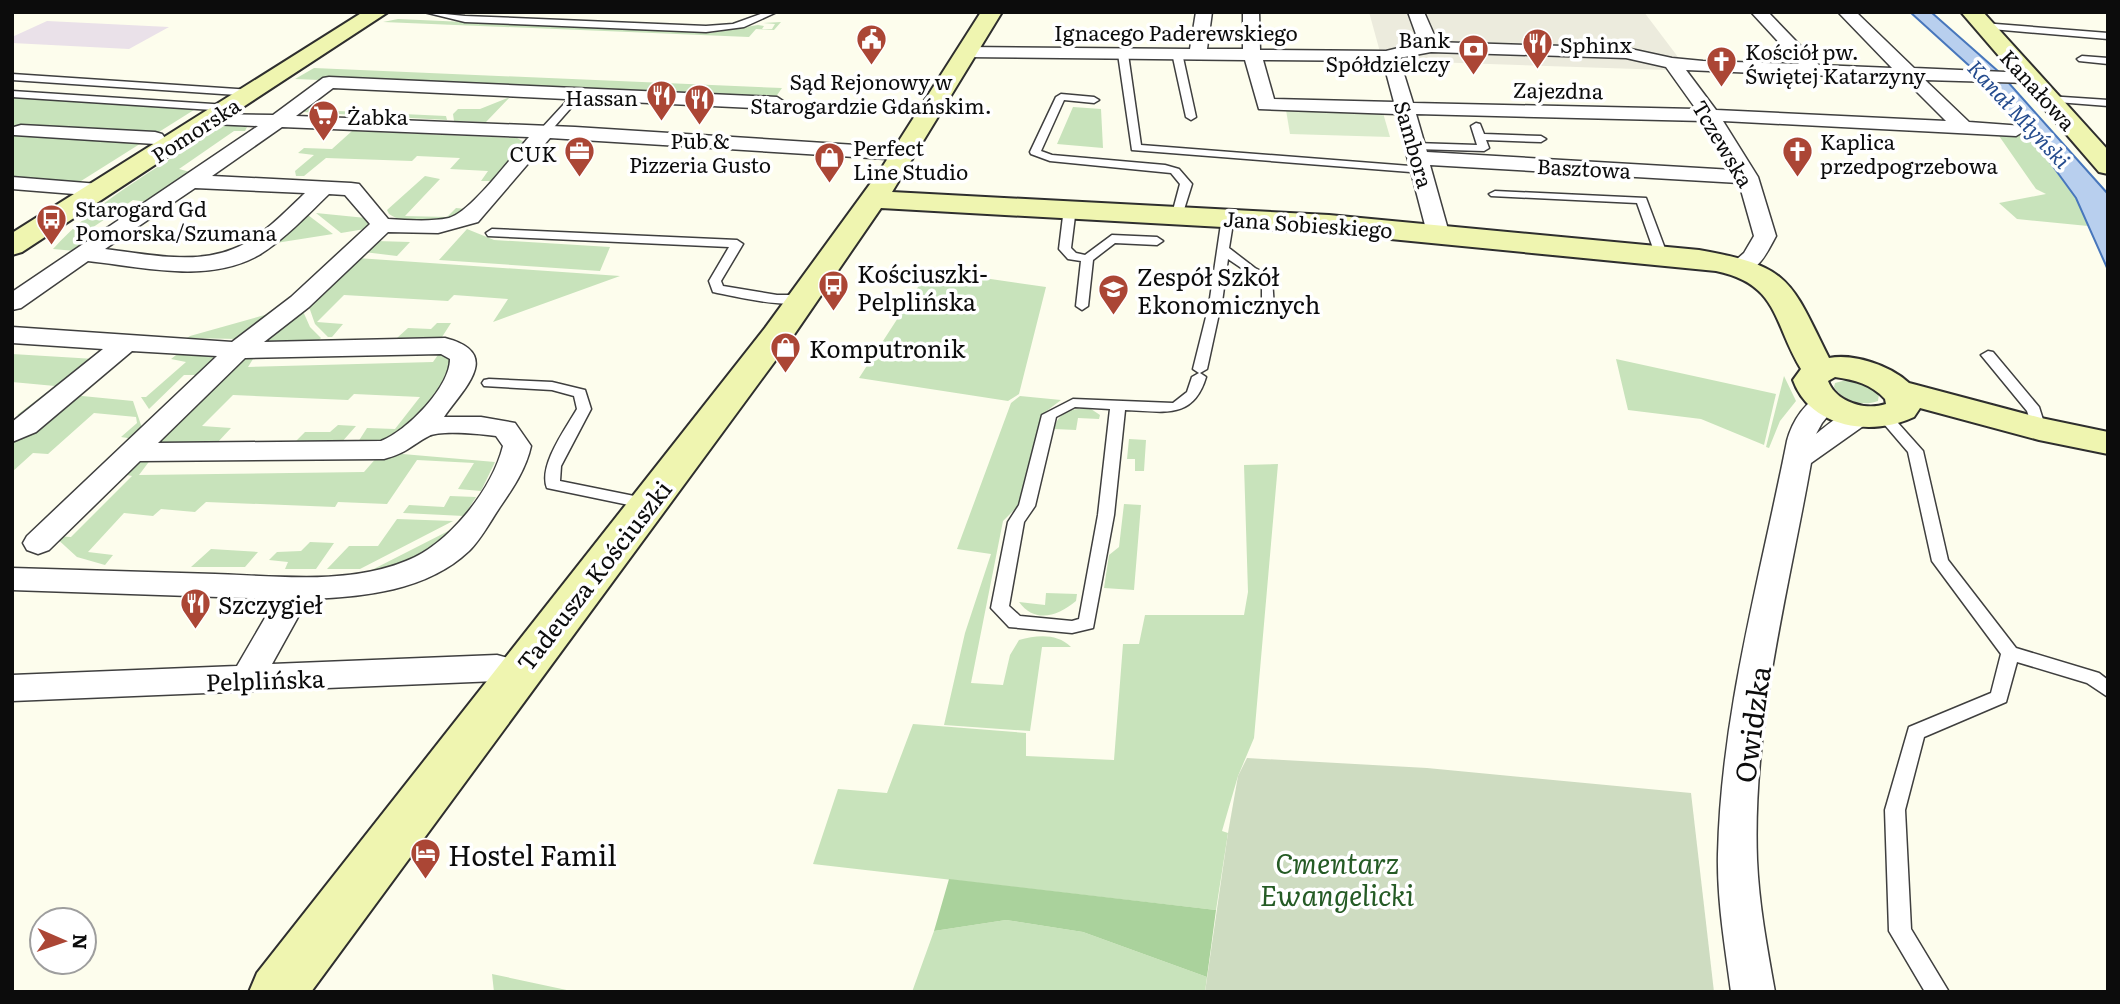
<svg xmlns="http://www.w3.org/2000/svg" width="2120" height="1004" font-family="Literata,serif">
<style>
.industrial{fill:#eae1e9}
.green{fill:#c8e3bb}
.forest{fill:#aad29c}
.cemetery{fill:#cedcc1}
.pitch{fill:#daebcc}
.plaza{fill:#ecebdd}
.water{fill:#b8cfee;stroke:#4877bc;stroke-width:2}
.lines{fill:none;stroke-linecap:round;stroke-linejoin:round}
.lane-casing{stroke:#3f3f3f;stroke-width:3}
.street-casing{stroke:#3f3f3f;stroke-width:3}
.secondary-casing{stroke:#2e2e2e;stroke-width:4}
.lane{fill:#fff;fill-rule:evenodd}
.street{fill:#fff;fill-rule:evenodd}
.secondary{fill:#eff5b0;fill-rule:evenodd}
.labels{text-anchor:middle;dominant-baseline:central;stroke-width:7;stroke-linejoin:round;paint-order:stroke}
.far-street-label{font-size:21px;fill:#0c0c0c;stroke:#fff}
.far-poi-label{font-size:21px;fill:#0c0c0c;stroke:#fff;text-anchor:start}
.far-water-label{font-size:21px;font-style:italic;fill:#254c8e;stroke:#fff}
.poi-label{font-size:24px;fill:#0c0c0c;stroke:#fff;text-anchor:start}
.street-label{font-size:24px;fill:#0c0c0c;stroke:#fff}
.near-street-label{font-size:28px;fill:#0c0c0c;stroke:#fff}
.near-poi-label{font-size:28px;fill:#0c0c0c;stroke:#fff;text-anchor:start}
.near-park-label{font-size:28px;font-style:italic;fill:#255b25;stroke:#fff}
</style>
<rect width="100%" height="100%" fill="#fdfded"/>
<path class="industrial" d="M47 21 169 27 129 49 12 43V37Z"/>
<path class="green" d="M398 19 710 33 758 25 764 26 762 29H772L775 24 763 23 781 22 774 30 756 29 749 37 383 22Z
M314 68 782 88 775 98 295 79Z
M12 96 197 108 81 181 72 182 12 177Z
M510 97 486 122 454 121 453 114 458 109H480Z
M318 104H321L316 110 446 116 447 120 303 112Z
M1073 107 1101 109 1103 148 1057 144Z
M226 125 247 127 245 131H234L179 169 190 172 147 202 133 200 86 232 94 234 75 251 53 249C96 201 157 169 210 133Z
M352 131 517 138 526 143 491 181H481L488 171 450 169 460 158 417 156 412 161 326 158 304 176H296L295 171 314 155 298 153 304 148 332 149Z
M1997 133 2028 135 2076 198 2088 226 2017 219 1999 203 2046 194 2036 189Z
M425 176 440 179 405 216 447 217 456 208 466 209C452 224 405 226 389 214L387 210Z
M304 212 333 234 263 245Z
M316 213 366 218 371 228 341 233Z
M467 229 494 240 610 247 600 271 439 260Z
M376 241 410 242 397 256 364 252Z
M357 258 620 276 493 322 508 299 454 295 448 301 344 295 317 322 343 324 332 337H328L315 324 308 304Z
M929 270 1046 287 1019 394 1008 401 859 378Z
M286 309 238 339 187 338 190 336Z
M302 309 310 327 321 338 319 340 264 341Z
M437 323H451L442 337 397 338 408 328 431 329Z
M180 352 216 356V359L203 375H184L149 409 141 397H146L186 362 171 359Z
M440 352H449L454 372 419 420 383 442H358L367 428 395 429 420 397 354 394 348 400 233 395 202 426 231 428 217 443H158L238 358 250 355 253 359 248 367 433 362Z
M12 354 95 359 33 415H17L55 386 12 382Z
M1616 359 1776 394 1764 445 1701 419 1628 410Z
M1784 376 1796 401 1780 421 1769 448 1766 447Z
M1850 379 1876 390 1879 394 1878 401C1862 407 1843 401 1834 387L1835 383Z
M72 395 133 401 142 428 134 439 121 437 137 423 136 417 94 413 48 454 33 453 12 472V439Z
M1020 396 1061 400 1044 413 1021 503 1003 521 971 683 1003 685 1010 655 1019 640C1037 635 1057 633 1071 647H1042L1030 731 944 725 965 633 991 554 957 549 1011 403Z
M1091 409 1100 415 1099 419 1078 418 1076 430 1054 429C1059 410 1073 408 1091 409Z
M338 425 356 426 341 443H294L305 432H330Z
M1129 439 1146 440 1144 471H1135V459H1127Z
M391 453 495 462 481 491 458 489 474 463 417 460 387 504 338 502 335 507 206 502 195 512 161 509 153 516 124 513 88 552 113 555 105 565 77 557 54 536 71 537 132 476 116 473 127 463 151 459 139 475 364 472 378 456Z
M1278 464 1254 738 1238 776 1222 831 1228 833 1216 910 813 864 838 789 887 793 913 724 1026 733V756L1114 760 1123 644H1139L1145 615H1244L1248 592 1244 465Z
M450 496 476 497 464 516 403 513 409 505 444 507Z
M1124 504 1141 505 1134 590 1104 588 1109 555 1119 547Z
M397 519 453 521 360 569H327L349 546H378Z
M464 523 438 552 356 578Z
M310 542 334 543 316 569H285L288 562 269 560 277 552 301 551Z
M211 549 258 552 245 567H191Z
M1046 593 1077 594 1076 601C1058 616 1035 624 1019 602L1045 605Z
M1006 920 1083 932 1207 977 1205 992H912L934 931Z
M492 974 576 992H494Z"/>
<path class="forest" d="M949 879 1216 910 1207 977 1083 932 1006 920 934 931Z"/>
<path class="cemetery" d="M1247 758 1427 768 1691 793 1714 992H1205L1228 833 1238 776Z"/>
<path class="pitch" d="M1286 110 1383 113 1390 137 1290 134Z"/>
<path class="plaza" d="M1369 12H1644L1721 114 1680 86 1667 70 1401 61 1380 52Z"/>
<path class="water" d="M1910 12H1931L1999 72 2108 194V270L2076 198 2036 143 1975 71Z"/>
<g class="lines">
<defs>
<path id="lane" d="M424 12 465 16 706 26 733 24 766 12H777L744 27 706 32 465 22Z
M1983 23 2108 33V39L1980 28V24Z
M1177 50 1182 53 1196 117 1191 120 1186 117 1172 53Z
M1123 51 1128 54 1141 145 1423 167 1428 170 1423 173 1132 150 1118 54Z
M2082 56 2108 58V64L2079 61 2077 59Z
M12 74 252 90 257 93 252 96 12 80Z
M12 91 228 105 233 108 228 111 12 97Z
M576 91 584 93 548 134H540V130Z
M1061 94 1094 97 1099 100 1094 103 1064 100 1041 151 1052 155 1165 165 1179 169 1192 184 1182 216H1174L1172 214 1180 184 1171 173 1050 161 1031 154 1030 152 1056 97Z
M2048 96 2108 100V106L2044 101 2043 99Z
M1476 123 1480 124 1484 134 1541 136 1546 139 1541 142 1486 140 1489 148 1484 151 1415 149 1410 146 1415 143 1477 145 1471 126Z
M1495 191 1646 198 1667 254 1661 258 1655 254 1637 203 1491 196 1489 194Z
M1070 205 1076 208 1071 248 1076 253 1085 255 1112 235 1157 237 1163 241 1157 245 1115 243 1093 260 1088 306 1082 310 1076 306 1081 261 1068 259 1059 249 1064 208Z
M1228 214 1234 217 1229 248 1255 268 1272 277 1274 309 1268 313 1220 309 1207 369 1200 373 1206 377C1193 421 1162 411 1125 410L1114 515 1093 628 1072 633 1009 627 991 608 1008 522 1019 505 1042 415 1073 399 1173 403 1187 392 1192 377 1199 373 1193 369 1209 305 1222 217ZM1228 259 1262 282V305L1222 302ZM1075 407 1110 409 1098 515 1079 619 1072 621 1020 616 1009 606 1024 522 1035 506 1056 417Z
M492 229 737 240 743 244 721 281 723 286 777 295H803L809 299C794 311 733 296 713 292L709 281 729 247 488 236 486 233Z
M1988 351 1993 352 2039 407 2046 429 2044 432H2034L2027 411 1981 355Z
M489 379 552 382 585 390 591 409 561 466 560 481 654 500 656 504 654 508 648 509 547 488C538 466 566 428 577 409L574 396 552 390 484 386 482 383 484 380Z
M1885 413 1890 414 1923 451 1948 560 2016 648 2099 673 2108 680V697L2087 683 2017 662 2006 702 1924 737 1905 810 1911 929 1949 992H1925L1889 931 1885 810 1909 727 1991 693 2001 654 1932 561 1908 452 1878 417Z"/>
<path id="street" d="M1196 12H1212L1207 49H1243V12H1259L1260 50 1386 51 1415 44 1417 37 1408 12H1424L1435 37 1433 42 1626 48 1672 58 1703 61 1799 64 1751 12H1768L1819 65 1892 68 1838 12H1856L1914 68 2029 73 2038 78 2029 83 1925 80 1969 122 2023 126 2026 130 2016 136 1723 121 1758 177 1776 236C1766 254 1757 277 1733 271L1729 266 1744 253 1754 236 1739 183 1430 165 1449 233 1446 238H1430L1427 233 1396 114 1259 109 1245 60 965 57 956 52 965 47 1190 49ZM1431 52 1626 58 1666 67 1696 109 1413 103 1399 58ZM1263 60 1383 61 1394 102 1274 99ZM1686 70 1904 79 1946 121 1716 110ZM1416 114 1704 121 1733 170 1427 152Z
M329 77 777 97 786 103 777 109 333 88 296 116 575 127 903 148 910 150 913 154 910 158 903 160 550 138 478 222 438 233 388 232 309 307 264 342 445 338C503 353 465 387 444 417H481L515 423 531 446C526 469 513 488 500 507 490 522 481 539 469 551 427 591 363 597 308 599L272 664 497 655 530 664 535 673 530 682 518 686 497 681 12 701V675L237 666 276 599 12 590V568C80 570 148 572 215 574 277 576 348 585 406 561 448 545 492 490 503 446L496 436C482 434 440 430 429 436 410 446 407 453 384 459L140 461 49 550 38 554 27 550 23 543 27 536 217 356 132 351 36 432 12 442V422L103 349 12 343V327L232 342 291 297 370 224 345 195 329 194C307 215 285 239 259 255 208 284 143 267 88 261L21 308 12 310V292L258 126 212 124 205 122 202 118 205 114 273 115 323 78ZM282 127 529 137C512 156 471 212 449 218 429 222 408 220 388 219L359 184 351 183 212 176ZM195 188 305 193C284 213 261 238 233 249 195 265 145 254 105 249ZM441 354 450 359C450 387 407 431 381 441L158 443 245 358Z
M21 125 155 132 162 134 165 138 162 142 155 144 14 135V127Z
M12 177 99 184 107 185 110 190 107 195 99 196 12 189Z
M1825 394 1835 396 1839 402 1822 423 1816 434C1832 422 1848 405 1869 410L1873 416 1869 422 1811 463C1788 593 1752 727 1757 860 1759 905 1767 947 1775 992H1731C1725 946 1717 901 1718 854 1721 714 1760 578 1787 441 1792 422 1806 399 1825 394Z"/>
<path id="secondary" d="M363 12H388L22 252 12 255V233Z
M981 12H1002L892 192 1329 215 1699 250C1791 266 1790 280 1829 358 1854 353 1891 366 1909 383L2041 418 2108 432V454L2039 440 1920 408 1914 417C1872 437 1810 428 1793 380L1801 369C1773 323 1779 284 1716 271L1329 233 881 208 789 342 311 992H249L257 973 765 328 881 169ZM1835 377C1855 380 1871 384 1885 399L1886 404C1865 411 1836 402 1828 381Z
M1961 12H1983L2108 150V174L2099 172Z"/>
</defs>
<use href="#lane" class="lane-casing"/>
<use href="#street" class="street-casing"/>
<use href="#secondary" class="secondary-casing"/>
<use href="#lane" class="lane"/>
<use href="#street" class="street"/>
<use href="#secondary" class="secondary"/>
</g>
<defs>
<symbol id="civic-pin" viewBox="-11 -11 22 30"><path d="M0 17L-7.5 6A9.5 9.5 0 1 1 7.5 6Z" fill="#ab4635" stroke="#fff"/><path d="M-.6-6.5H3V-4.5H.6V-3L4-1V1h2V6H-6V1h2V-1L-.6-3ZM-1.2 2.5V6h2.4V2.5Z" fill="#fff"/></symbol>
<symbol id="restaurant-pin" viewBox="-11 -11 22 30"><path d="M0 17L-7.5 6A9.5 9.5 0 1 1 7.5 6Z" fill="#ab4635" stroke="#fff"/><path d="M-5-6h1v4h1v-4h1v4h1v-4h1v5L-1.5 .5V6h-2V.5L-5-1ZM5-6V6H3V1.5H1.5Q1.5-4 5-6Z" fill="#fff"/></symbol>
<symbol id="bank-pin" viewBox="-11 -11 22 30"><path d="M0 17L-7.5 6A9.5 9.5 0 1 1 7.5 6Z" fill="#ab4635" stroke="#fff"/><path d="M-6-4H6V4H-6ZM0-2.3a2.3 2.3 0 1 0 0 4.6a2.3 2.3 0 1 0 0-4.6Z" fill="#fff"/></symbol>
<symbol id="church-pin" viewBox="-11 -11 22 30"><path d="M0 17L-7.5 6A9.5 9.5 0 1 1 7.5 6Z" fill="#ab4635" stroke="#fff"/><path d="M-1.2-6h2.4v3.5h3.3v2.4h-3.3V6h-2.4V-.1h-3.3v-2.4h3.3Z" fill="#fff"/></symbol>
<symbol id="supermarket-pin" viewBox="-11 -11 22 30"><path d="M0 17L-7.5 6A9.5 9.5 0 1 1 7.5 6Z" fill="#ab4635" stroke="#fff"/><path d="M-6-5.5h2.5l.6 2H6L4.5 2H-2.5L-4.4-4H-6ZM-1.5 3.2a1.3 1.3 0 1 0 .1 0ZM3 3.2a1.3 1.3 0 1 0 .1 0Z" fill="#fff"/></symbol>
<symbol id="office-pin" viewBox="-11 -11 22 30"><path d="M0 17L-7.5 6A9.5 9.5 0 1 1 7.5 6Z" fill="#ab4635" stroke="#fff"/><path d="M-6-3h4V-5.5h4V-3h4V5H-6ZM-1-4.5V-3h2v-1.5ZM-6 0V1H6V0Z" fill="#fff"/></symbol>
<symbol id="shop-pin" viewBox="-11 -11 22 30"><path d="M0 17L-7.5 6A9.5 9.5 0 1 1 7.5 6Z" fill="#ab4635" stroke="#fff"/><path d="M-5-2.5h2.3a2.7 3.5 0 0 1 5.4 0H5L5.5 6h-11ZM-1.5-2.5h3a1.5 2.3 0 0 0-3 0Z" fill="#fff"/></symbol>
<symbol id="bus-pin" viewBox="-11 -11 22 30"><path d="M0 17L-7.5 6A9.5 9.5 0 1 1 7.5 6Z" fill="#ab4635" stroke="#fff"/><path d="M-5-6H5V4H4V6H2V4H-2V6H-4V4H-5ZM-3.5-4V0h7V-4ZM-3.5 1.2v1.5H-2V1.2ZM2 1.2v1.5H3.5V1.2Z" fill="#fff"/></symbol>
<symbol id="school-pin" viewBox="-11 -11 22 30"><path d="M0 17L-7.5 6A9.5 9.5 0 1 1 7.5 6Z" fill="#ab4635" stroke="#fff"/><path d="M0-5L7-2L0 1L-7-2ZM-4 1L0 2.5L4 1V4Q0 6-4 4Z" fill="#fff"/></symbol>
<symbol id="hotel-pin" viewBox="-11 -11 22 30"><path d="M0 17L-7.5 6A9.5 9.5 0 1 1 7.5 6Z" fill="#ab4635" stroke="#fff"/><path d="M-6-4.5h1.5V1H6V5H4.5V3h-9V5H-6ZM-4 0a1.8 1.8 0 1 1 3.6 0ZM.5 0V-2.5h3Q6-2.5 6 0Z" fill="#fff"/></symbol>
</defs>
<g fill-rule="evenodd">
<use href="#civic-pin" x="854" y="22" width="35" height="47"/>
<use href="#restaurant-pin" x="1520" y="26" width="35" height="47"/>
<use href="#bank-pin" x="1456" y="32" width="35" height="47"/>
<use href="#church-pin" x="1704" y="44" width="35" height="47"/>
<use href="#restaurant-pin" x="644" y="78" width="35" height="47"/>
<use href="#restaurant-pin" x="682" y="82" width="35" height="47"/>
<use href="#supermarket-pin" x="306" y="98" width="35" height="47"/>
<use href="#office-pin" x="562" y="134" width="35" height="47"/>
<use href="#church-pin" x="1780" y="134" width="35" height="47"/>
<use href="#shop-pin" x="812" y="140" width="35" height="47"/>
<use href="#bus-pin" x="34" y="202" width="35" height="47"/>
<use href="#bus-pin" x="816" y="268" width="35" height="47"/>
<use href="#school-pin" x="1096" y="272" width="35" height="47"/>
<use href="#shop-pin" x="768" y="330" width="35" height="47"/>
<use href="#restaurant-pin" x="178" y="586" width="35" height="47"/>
<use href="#hotel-pin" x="408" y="836" width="35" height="47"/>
</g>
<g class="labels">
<g class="far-street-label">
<text x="1176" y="31">Ignacego Paderewskiego</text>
<text transform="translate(1558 89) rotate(1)">Zajezdna</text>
<text transform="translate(2039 89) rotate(48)">Kanałowa</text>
<text transform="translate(195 129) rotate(-33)">Pomorska</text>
<text transform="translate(1724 143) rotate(59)">Tczewska</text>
<text transform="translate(1415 144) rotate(74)">Sambora</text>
<text transform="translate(1584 167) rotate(3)">Basztowa</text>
<text transform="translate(1308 223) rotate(4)">Jana Sobieskiego</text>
</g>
<g class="far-poi-label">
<text x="1450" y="38" text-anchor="end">Bank<tspan x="1450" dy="24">Spółdzielczy</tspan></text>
<text x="1560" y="43">Sphinx</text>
<text x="1745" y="50">Kościół pw.<tspan x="1745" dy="24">Świętej Katarzyny</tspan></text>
<text x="871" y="80" text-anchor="middle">Sąd Rejonowy w<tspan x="871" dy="24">Starogardzie Gdańskim.</tspan></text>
<text x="638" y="96" text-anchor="end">Hassan</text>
<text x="347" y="115">Żabka</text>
<text x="700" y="139" text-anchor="middle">Pub &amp;<tspan x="700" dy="24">Pizzeria Gusto</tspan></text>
<text x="1820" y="140">Kaplica<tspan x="1820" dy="24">przedpogrzebowa</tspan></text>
<text x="853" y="146">Perfect<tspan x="853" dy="24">Line Studio</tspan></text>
<text x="557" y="152" text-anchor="end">CUK</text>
<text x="75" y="207">Starogard Gd<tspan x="75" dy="24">Pomorska/Szumana</tspan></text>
</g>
<g class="far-water-label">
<text transform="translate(2020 113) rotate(47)">Kanał Młyński</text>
</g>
<g class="poi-label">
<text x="857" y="272">Kościuszki-<tspan x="857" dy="28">Pelplińska</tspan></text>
<text x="1137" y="275">Zespół Szkół<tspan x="1137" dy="28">Ekonomicznych</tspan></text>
<text x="809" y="347">Komputronik</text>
<text x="218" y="603">Szczygieł</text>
</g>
<g class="street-label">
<text transform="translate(593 575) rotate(-52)">Tadeusza Kościuszki</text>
<text transform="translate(265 679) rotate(-2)">Pelplińska</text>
</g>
<g class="near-street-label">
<text transform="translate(1751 724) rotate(-82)">Owidzka</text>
</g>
<g class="near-poi-label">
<text x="448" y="854">Hostel Famil</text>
</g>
<g class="near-park-label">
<text x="1337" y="862">Cmentarz<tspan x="1337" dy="32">Ewangelicki</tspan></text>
</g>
</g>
<rect width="2120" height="1004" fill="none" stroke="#0c0c0c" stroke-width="28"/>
<g transform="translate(63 941) rotate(92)"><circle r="33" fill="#ffffff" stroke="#9e9e9e" stroke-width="2"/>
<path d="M0-5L12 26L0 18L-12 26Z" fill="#ab4635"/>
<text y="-10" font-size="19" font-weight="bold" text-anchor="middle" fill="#0c0c0c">N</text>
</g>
</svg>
